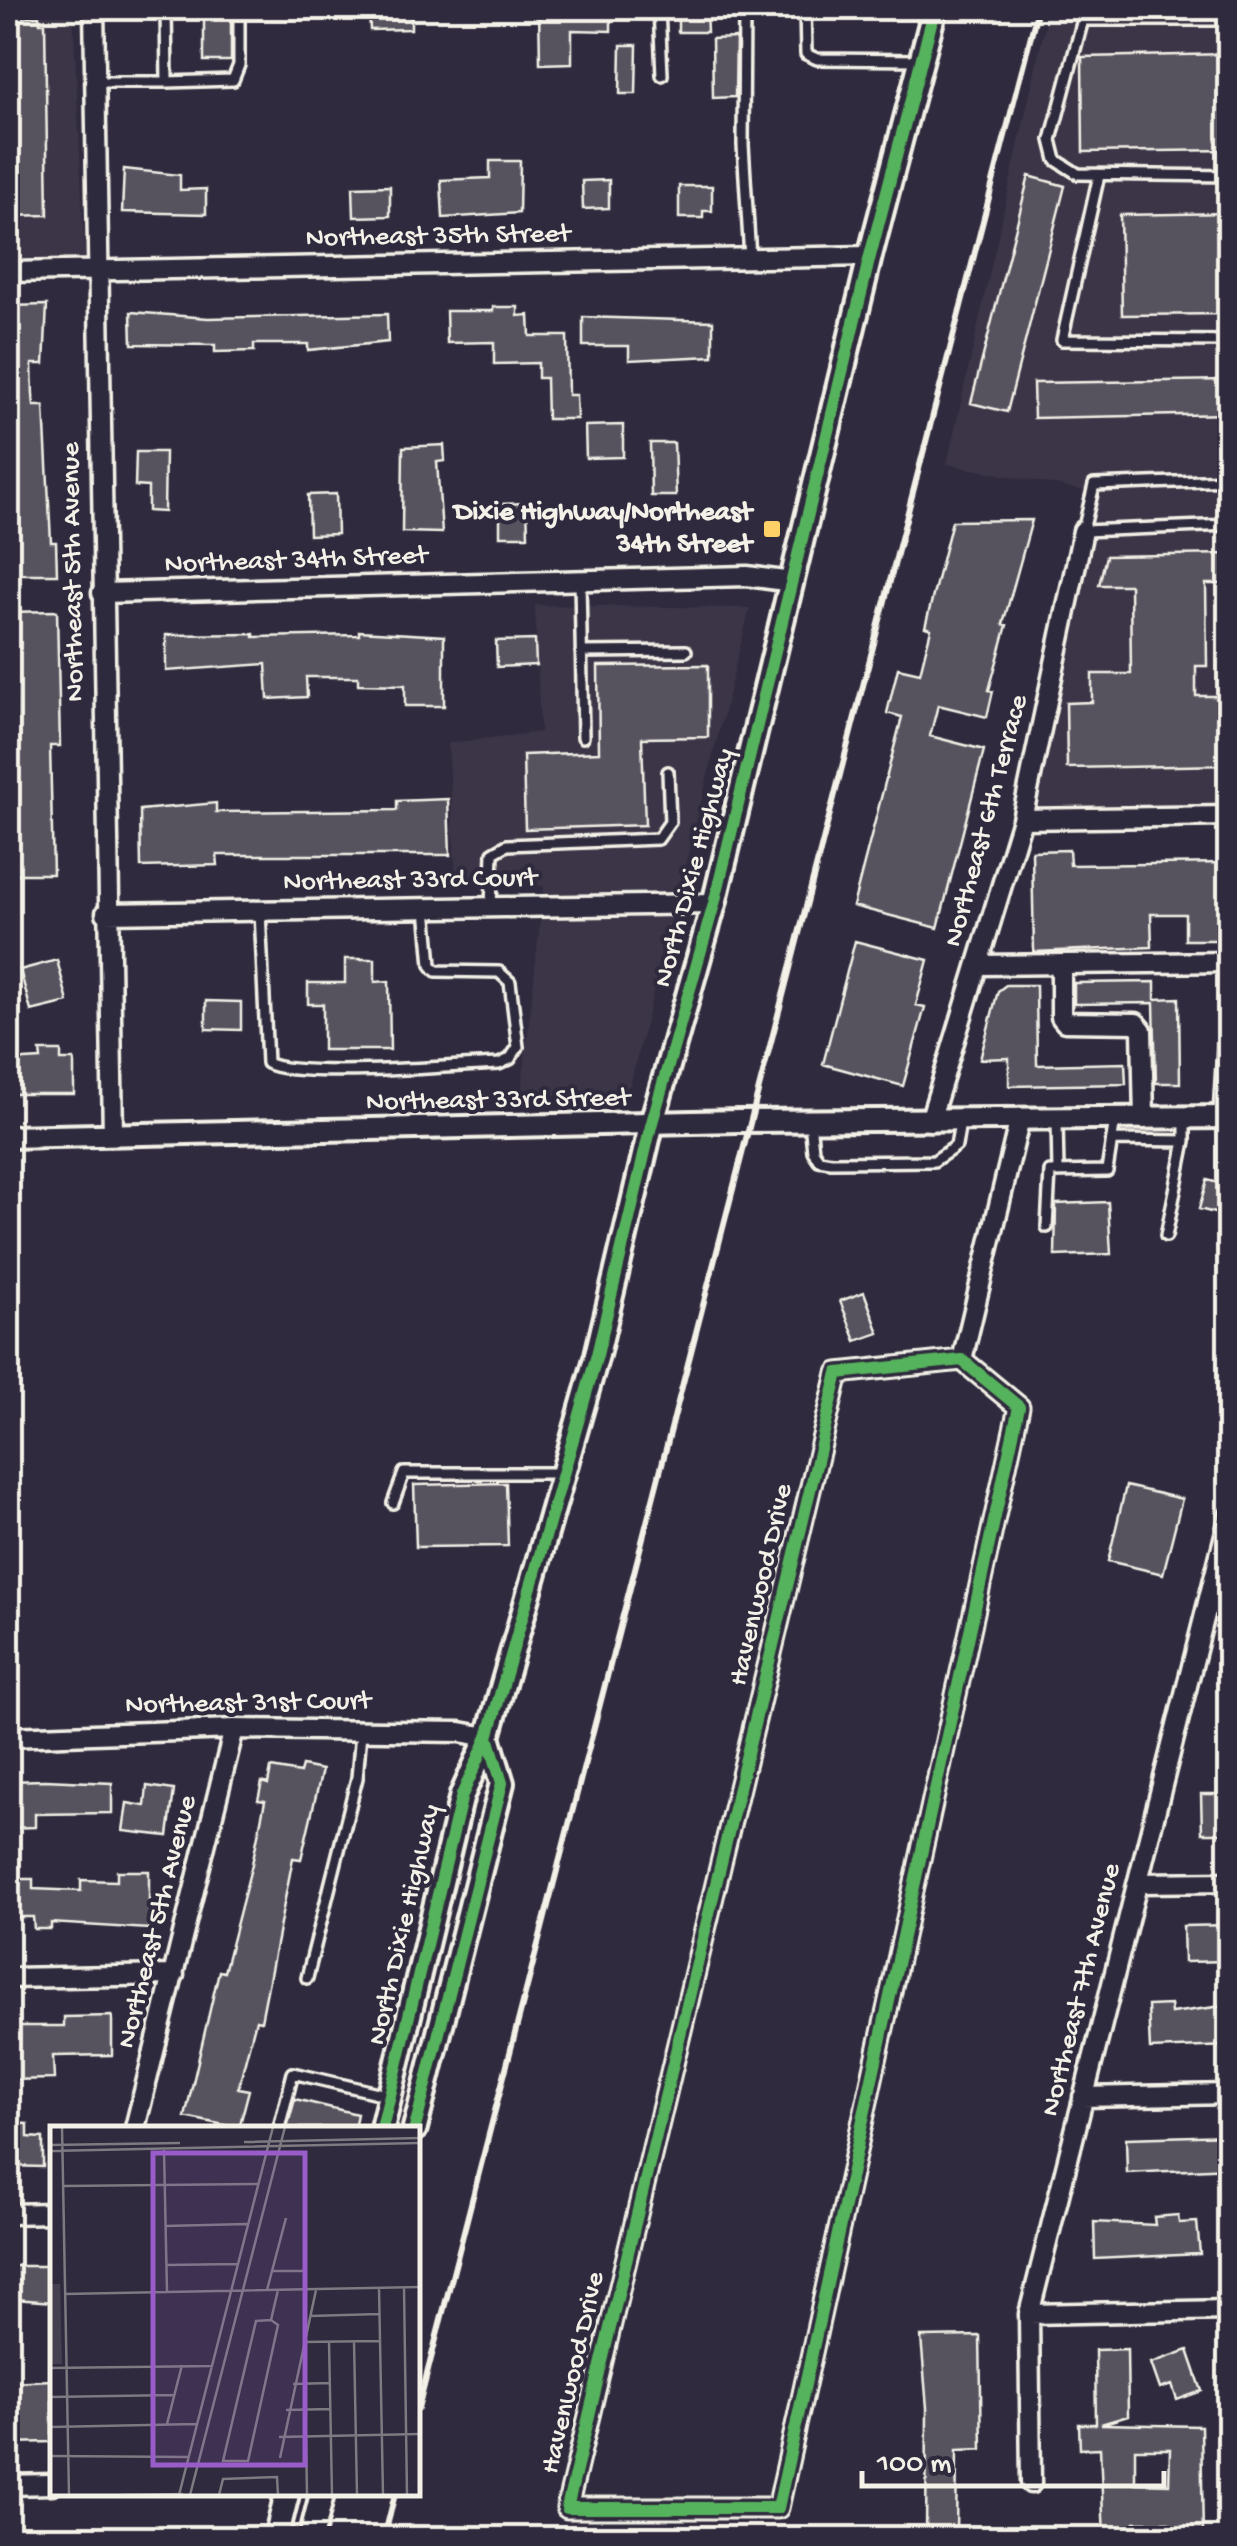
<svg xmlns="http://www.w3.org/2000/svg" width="1237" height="2546" font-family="'Gochi Hand',sans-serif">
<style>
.built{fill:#3b3647}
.building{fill:#56525f;stroke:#f4f1e8;stroke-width:2.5;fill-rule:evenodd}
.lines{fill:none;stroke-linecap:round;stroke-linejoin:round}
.service-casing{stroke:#f4f1e8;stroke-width:16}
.minor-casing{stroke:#f4f1e8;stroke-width:25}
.tertiary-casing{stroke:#f4f1e8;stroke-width:28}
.secondary-casing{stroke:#f4f1e8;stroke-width:30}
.service{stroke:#2f2a3d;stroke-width:9}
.minor{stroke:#2f2a3d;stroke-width:18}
.tertiary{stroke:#2f2a3d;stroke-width:20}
.secondary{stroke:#2f2a3d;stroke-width:22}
.rail{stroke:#f4f1e8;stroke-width:6}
.cycleway-casing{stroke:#2f2a3d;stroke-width:19}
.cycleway{stroke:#56b35d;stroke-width:12}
.poi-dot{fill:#ffd166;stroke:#2f2a3d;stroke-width:4}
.labels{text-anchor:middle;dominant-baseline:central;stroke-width:8;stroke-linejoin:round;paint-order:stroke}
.street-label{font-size:28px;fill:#f4f1e8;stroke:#2f2a3d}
.poi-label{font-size:28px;font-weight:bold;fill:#f4f1e8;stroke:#2f2a3d;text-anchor:end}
.inset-road{fill:none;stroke:#7e7a81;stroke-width:2.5}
.view{fill:#995dc9;fill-opacity:0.15;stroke:#995dc9;stroke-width:5}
.inset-edge{fill:none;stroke:#f4f1e8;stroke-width:5}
</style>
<rect width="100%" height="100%" fill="#2f2a3d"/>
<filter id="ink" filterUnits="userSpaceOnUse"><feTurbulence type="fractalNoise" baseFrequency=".01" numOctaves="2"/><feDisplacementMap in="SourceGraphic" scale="20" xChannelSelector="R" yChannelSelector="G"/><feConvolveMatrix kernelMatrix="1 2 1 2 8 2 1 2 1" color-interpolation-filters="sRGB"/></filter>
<g filter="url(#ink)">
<path class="built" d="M8 8H73L85 258 8 259Z
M1049 8H1229V817L1032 808 1100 494 947 464Z
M535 605 750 608 630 1085 621 1093 521 1096 544 886 456 881 448 743 540 732Z"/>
<path class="building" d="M204 8H231V61H204Z
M369 8H411V29L370 30Z
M539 8H611V31L572 30V63L540 64Z
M678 8H706L707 32H678Z
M39 16 40 23H45L48 215 8 216V17Z
M736 38 735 97 713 98 712 39Z
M621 45H637L636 94H620Z
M1230 54V150L1083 152 1082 57Z
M490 161H520L519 213 443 218 441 180 490 178Z
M124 169 180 175V190L206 189V214L122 212Z
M1029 176 1065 186 1007 412 971 403Z
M609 180V208L583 209 582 181Z
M390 186V216L354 217 353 187Z
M679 186H712V211H703V218H679Z
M1230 213V314L1122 315 1120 215Z
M47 305 44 364H32L33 395 34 406H44L51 542H56L57 574H8V306Z
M493 307H518V316L529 315 530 336H567L568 395H576L577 419H547L546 378H538V363L494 364V342L447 343 446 311H493Z
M131 312 208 318 387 314 388 342 308 350V344H254V351L215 352V345L132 344Z
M583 317 713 321V356L629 360V346H583Z
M1230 380V414L1034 418 1033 383Z
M623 425V457L586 458 585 426Z
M650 443H674L676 496H651Z
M444 445 445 461 437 462 442 533 402 532 403 447Z
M136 452H165L164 512 148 511V487L135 486Z
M336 494 337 534 309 535 308 495Z
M527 503 528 536H500V504Z
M1032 520 1003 624 1007 625 989 690 993 691 987 717 938 705 930 736 984 750 938 928 853 906 902 717 887 713 898 668 920 673 931 629 925 627 952 521Z
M1230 554V584H1206L1207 666H1196V696H1221L1222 728H1230V765L1067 768 1066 703 1092 702V674H1131L1130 585H1099L1106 556Z
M57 611 60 746H50L53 874H8V853H12L8 772H17L14 641H8V612Z
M359 631 444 636V706H405V685L358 684V677H306L307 697 268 699 266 664 166 671V635L254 634V637L359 635Z
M535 640 536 665 497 667 496 641Z
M708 665V737L642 738 645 825 525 829 523 755 599 752 598 666Z
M448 799 450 855H217L218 865 141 867 140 810 216 803V812L397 810V801Z
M1069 850 1070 865 1230 863V940H1185V914H1151L1152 947 1034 952 1032 851Z
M855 941 928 960 916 1005 925 1007 903 1086 823 1064Z
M345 959H375V982L389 981 390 1050H323V1004H308V983H345Z
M57 960 68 1002 31 1011 20 970Z
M1155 982V999L1179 998 1180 1083H1156L1154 1003 1074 1004V983Z
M1006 985H1036L1037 1065 1125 1063 1126 1084 1009 1086V1058L980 1059 998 991Z
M206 1001 241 1002V1030L206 1029Z
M40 1051H61V1060H74V1094H8V1061L41 1059Z
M1207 1180 1230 1186V1217L1199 1209Z
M1108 1202 1111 1254 1055 1256 1056 1204Z
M864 1292 879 1333 856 1341 840 1301Z
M506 1483 508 1546 416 1547 414 1485Z
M1126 1486 1182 1499 1163 1574 1108 1561Z
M302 1766 322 1770 301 1859 293 1858 261 2021 256 2020 238 2088 249 2090 239 2128 185 2117 219 1971 224 1972 252 1864 265 1801 258 1800 262 1782 268 1784 271 1768 300 1773Z
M45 1780 112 1783V1813L35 1814V1827L8 1828V1781Z
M147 1786 174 1790 168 1836 123 1831 127 1803 145 1806Z
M1201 1794H1225V1803H1230V1833H1202Z
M117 1871H149V1929L51 1923V1929H34L33 1917H9L8 1879H33V1889L81 1891V1880L117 1881Z
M1230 1925V1961L1184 1962 1183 1926Z
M1170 2005 1171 2013 1230 2005V2046L1150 2049 1148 2006Z
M112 2016V2055L53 2056 54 2079 8 2080V2026H64V2017Z
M295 2099 357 2114 354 2128H287Z
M8 2123 28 2124V2137L43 2138V2167L8 2166Z
M1230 2135V2168L1127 2173 1126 2138Z
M1178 2215 1179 2223 1197 2222 1200 2254 1095 2259 1094 2222 1155 2225 1154 2217Z
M14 2266H52V2302L15 2299Z
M980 2336 982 2449 957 2450 956 2538H926L927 2408 921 2337Z
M1127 2349 1128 2416 1101 2424 1201 2426 1203 2536 1168 2535V2522H1135V2538H1104L1100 2448 1080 2449 1079 2424H1096L1095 2350ZM1135 2449H1170L1169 2484 1135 2483Z
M1188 2350 1202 2391 1177 2400 1172 2385 1160 2389 1151 2363Z
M52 2380V2442L8 2443V2382Z"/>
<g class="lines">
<defs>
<path id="service" d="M659 8 662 75
M744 8 743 145 750 258
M805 8 806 54 817 59 920 60
M1086 8 1051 140 1056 160 1078 174 1230 176
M1085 20H1230
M95 82H167L166 8
M167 82 233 80 239 65V8
M1099 175 1062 340 1230 341
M1230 480 1094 485 1083 531 1230 525
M580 581 583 737
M581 652 686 651
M491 907 493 853 507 845 658 839 670 822 668 772
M260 911 267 1063C296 1079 456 1066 499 1064L510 1059 518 1047 510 982 499 972 436 971 431 965 426 908
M1219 1115 1228 962
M810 1121 813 1151 819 1160 831 1162 934 1161 956 1146 960 1122
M1057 1121 1058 1172
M1115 1140 1185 1141V1120
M1047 1227 1050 1172 1107 1171 1115 1119
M1166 1236 1185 1141
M393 1503 404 1473H560
M307 1978 357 1778 361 1732
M279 2128 293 2073 390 2096"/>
<path id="minor" d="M94 8 113 1135
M8 272 870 256
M102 593 747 576 792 582
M1022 819 1230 816
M106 913 714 904
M1061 964V1017L1065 1022 1136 1023 1142 1030 1144 1119
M978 965 1230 962
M930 1121 1022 819 1083 531
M962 1360 1019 1407 778 2508H567L838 1373Z
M962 1360 1019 1122
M8 1737 234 1729 460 1732 488 1737
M1138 1883 1230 1882
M8 1978 174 1975
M1083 2097 1230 2094
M135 2128 234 1729
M8 2214 52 2213
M1029 2314 1230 2310
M1031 2483 1029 2314 1230 1515
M8 2485 52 2484"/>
<path id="tertiary" d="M8 1137 739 1121 1230 1117"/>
<path id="secondary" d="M382 2128 462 1795 488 1737 597 1355 651 1126 714 904 870 256 935 8
M415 2128 502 1783 488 1737
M276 2538 287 2494
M311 2538 322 2494"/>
</defs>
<use href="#service" class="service-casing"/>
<use href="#minor" class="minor-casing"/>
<use href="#tertiary" class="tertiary-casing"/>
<use href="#secondary" class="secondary-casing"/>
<use href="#service" class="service"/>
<use href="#minor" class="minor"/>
<use href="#tertiary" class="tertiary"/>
<use href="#secondary" class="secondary"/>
<path class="rail" d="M418 2409 1038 8
M384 2538 395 2494"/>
<defs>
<path id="cycleway" d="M962 1360 1019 1407 778 2508H567L838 1373Z
M382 2128 462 1795 488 1737 597 1355 651 1126 714 904 870 256 935 8
M415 2128 502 1783 488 1737"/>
</defs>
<use href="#cycleway" class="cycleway-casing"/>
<use href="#cycleway" class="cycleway"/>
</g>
</g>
<rect class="poi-dot" x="762" y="519" width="20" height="20" rx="5"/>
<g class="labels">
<g class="street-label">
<text transform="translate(438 237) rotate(-1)">Northeast 35th Street</text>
<text transform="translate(296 561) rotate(-2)">Northeast 34th Street</text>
<text transform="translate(74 572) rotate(-91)">Northeast 5th Avenue</text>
<text transform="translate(987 821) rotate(-75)">Northeast 6th Terrace</text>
<text transform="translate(695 868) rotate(-75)">North Dixie Highway</text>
<text transform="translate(410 881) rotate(-1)">Northeast 33rd Court</text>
<text transform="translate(498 1101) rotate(-1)">Northeast 33rd Street</text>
<text transform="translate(762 1585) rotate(-77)">Havenwood Drive</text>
<text transform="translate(248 1704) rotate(-1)">Northeast 31st Court</text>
<text transform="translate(158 1922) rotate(-76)">Northeast 5th Avenue</text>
<text transform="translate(405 1925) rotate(-77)">North Dixie Highway</text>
<text transform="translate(1082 1990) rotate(-76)">Northeast 7th Avenue</text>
<text transform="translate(574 2373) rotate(-77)">Havenwood Drive</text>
</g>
<g class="poi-label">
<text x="752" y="513">Dixie Highway/Northeast<tspan x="752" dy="32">34th Street</tspan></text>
</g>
</g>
<g transform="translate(50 2126)">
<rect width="370" height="370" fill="#2f2a3d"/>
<path d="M0 158H10L12 238H0Z" fill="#454050"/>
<path class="inset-road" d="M12 1 19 369M194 16 370 12M0 19 130 17M114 24 117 166M0 25 370 17M13 60 209 58M115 100 197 98M116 139 188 138M223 145H257M329 162 333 369M354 162 357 369M217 164 236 92M15 168 370 161M260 190 329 188M221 194 228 199 198 335H173L206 195ZM221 194 228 164M279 215 282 369M304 215 307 369M253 216 329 215M0 242 163 240M243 258 280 257M0 271 124 269M236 284 281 283M117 298 132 239M0 301 147 298M256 310 257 369M229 311 370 308M0 330 139 331M230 332 266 164M71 369 133 368M129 369 223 1M140 369 235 1M169 369 173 353 227 351 228 369"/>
<path class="view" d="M103 27H255V339H103Z"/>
<rect width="370" height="370" class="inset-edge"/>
</g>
<rect width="1237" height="2546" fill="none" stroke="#2f2a3d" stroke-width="40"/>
<rect x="20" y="20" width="1197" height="2506" fill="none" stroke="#f4f1e8" stroke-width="4" filter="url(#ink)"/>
<path d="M862 2471v15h302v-15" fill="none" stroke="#f4f1e8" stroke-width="5"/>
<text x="877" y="2471" font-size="30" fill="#f4f1e8" stroke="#2f2a3d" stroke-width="8" paint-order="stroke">100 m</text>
</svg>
